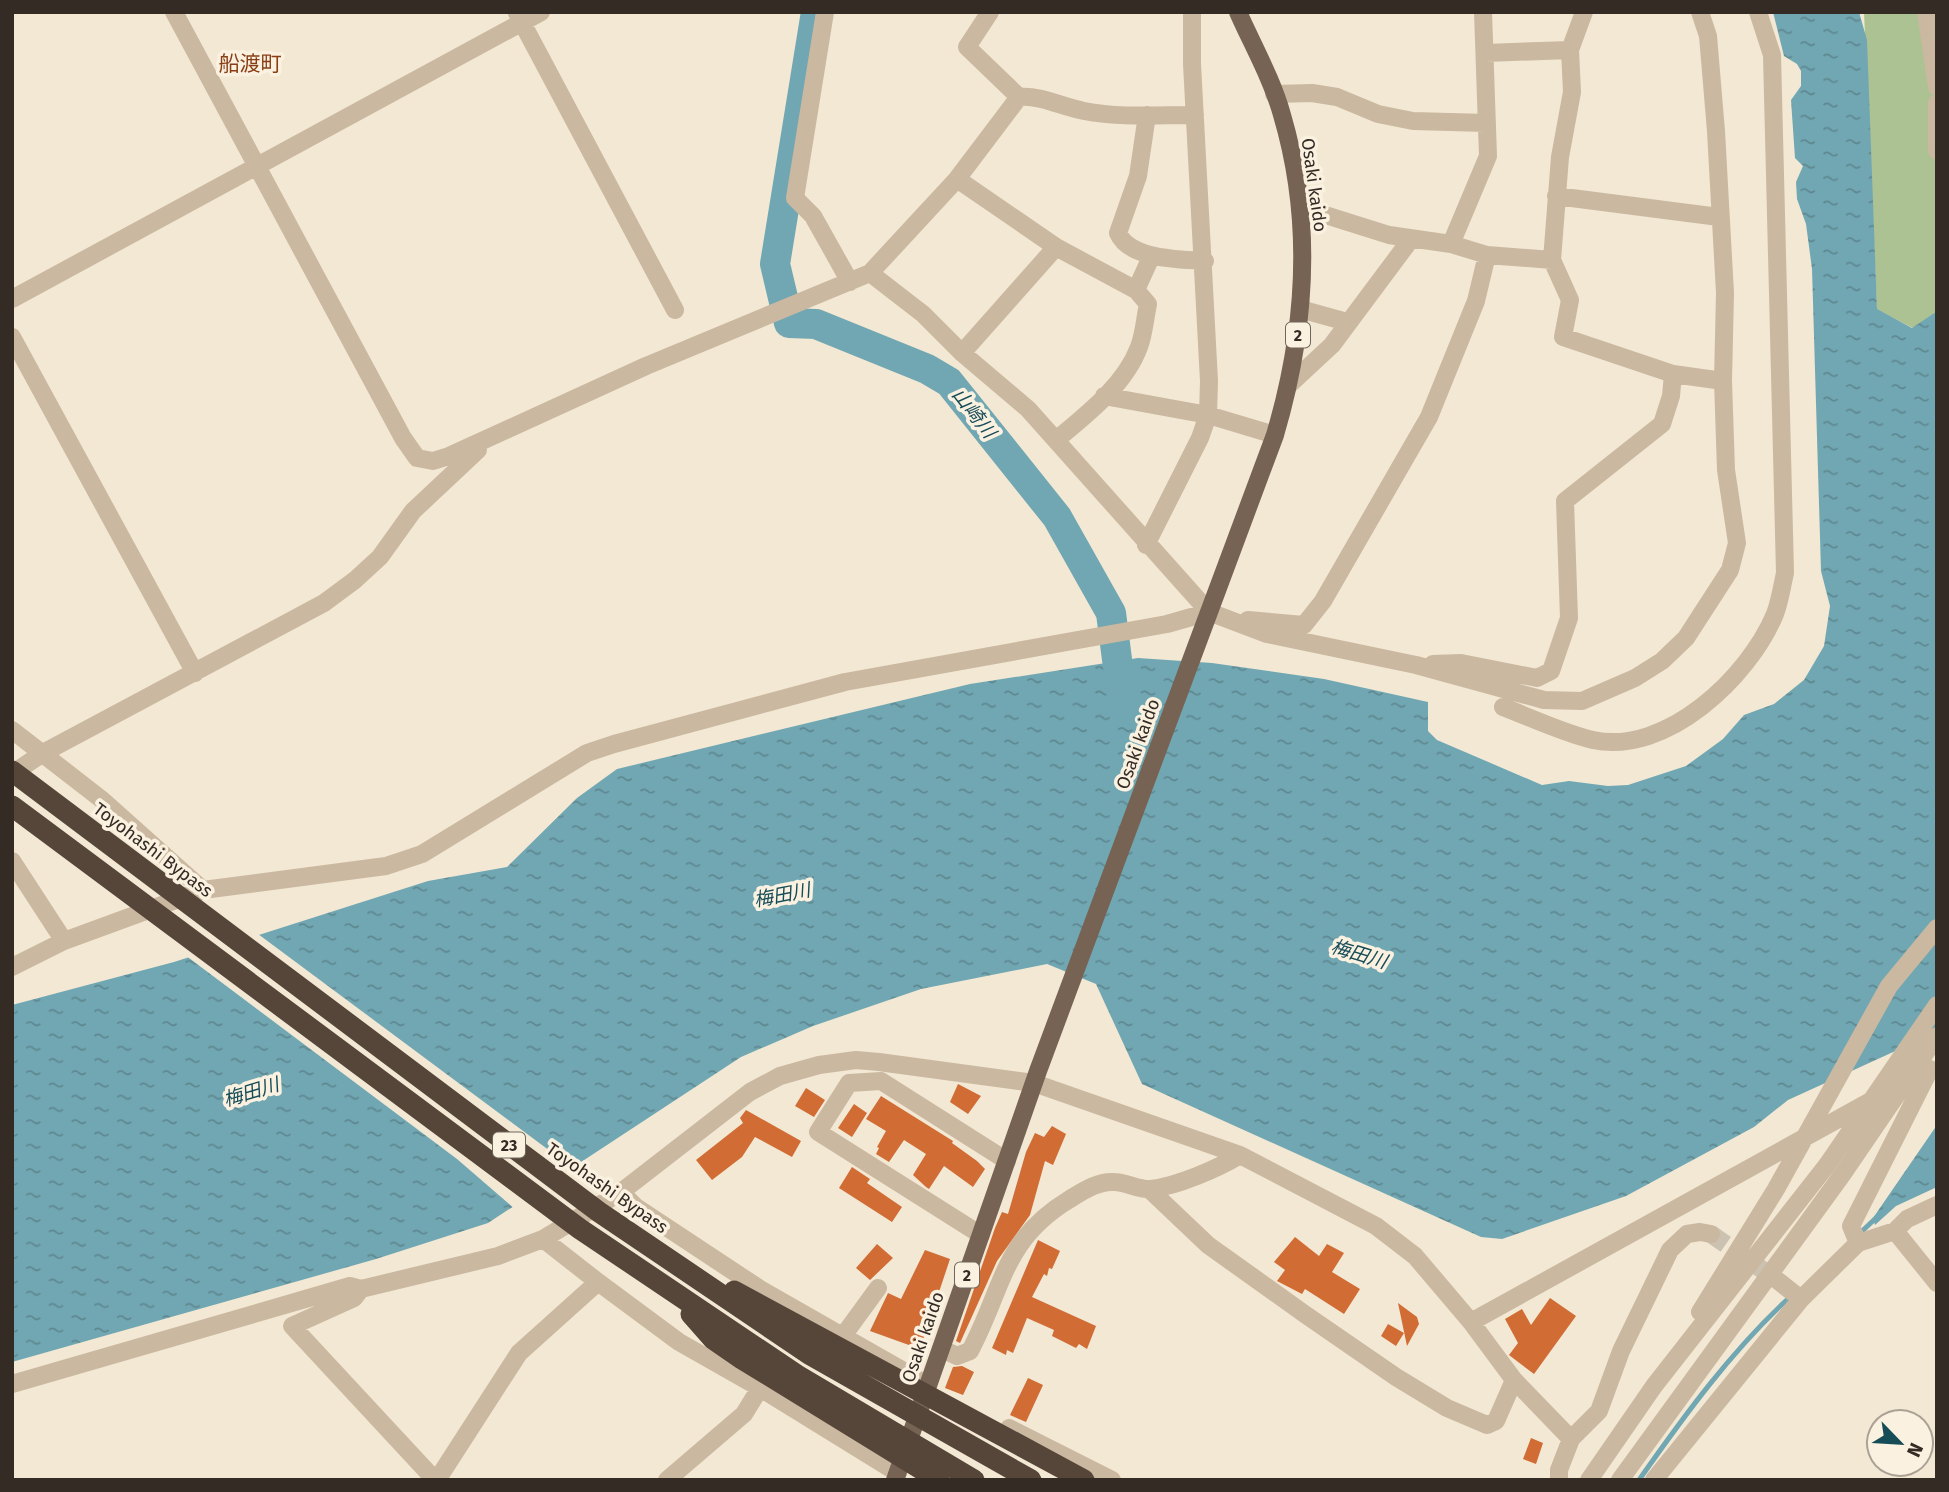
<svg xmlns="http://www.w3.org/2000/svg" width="1949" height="1492" font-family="'Fira Sans','Noto Sans JP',sans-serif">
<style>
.park{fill:#adc293}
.water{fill:url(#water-ripples)}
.pier{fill:#f2e8d4}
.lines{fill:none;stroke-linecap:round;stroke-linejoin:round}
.stream{stroke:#71a7b2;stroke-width:5}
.river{stroke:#71a7b2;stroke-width:30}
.building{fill:#d16c34}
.minor-tunnel{stroke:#ccc2b1;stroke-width:18;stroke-dasharray:18 9;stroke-linecap:butt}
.minor{stroke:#cbb8a0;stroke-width:18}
.major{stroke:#776353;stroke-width:18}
.highway{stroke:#56463a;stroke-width:21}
.labels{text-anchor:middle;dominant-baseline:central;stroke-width:7;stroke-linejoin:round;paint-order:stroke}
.shield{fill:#faf1e0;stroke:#6f665c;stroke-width:2}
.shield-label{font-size:16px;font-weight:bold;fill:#342b24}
.street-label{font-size:18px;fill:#342b24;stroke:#faf1e0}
.water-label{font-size:19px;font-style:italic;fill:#164c58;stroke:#faf1e0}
.quarter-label{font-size:21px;fill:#893f16;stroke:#faf1e0}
</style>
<defs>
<pattern id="water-ripples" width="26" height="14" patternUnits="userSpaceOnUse" patternTransform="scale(1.75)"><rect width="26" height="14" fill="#71a7b2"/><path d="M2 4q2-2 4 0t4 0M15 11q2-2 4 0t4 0" fill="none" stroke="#5e8891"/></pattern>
</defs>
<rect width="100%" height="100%" fill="#f2e8d4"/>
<path class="park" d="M1864 12H1937V311L1913 328 1877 310Z"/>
<path class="water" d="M1773 12H1859L1867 40 1877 309 1912 328 1937 311V1032L1788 1100 1754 1127 1626 1196 1502 1239 1481 1237 1142 1084 1096 984 1047 964 921 989 813 1026 741 1057 488 1223 376 1259 12 1362V1005L174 962 428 881 507 867 577 798 617 769 970 684 1138 658 1212 663 1324 679 1428 702V731L1437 740 1542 785 1569 781 1608 786 1628 785 1686 766 1723 739 1744 715 1774 704 1804 680 1824 646 1830 606 1821 571 1812 269 1806 224 1797 199 1796 182 1803 166 1795 158 1791 100 1801 86V71L1797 64 1784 56Z
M1937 1125V1187L1896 1206 1875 1225 1873 1218Z"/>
<path class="pier" d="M254 931 577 1171 516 1210 457 1159 185 955Z"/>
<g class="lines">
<path class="stream" d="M1857 1236 1878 1216
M1639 1480C1684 1416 1732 1350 1790 1297"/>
<path class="river" d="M816 12 775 264 789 323 816 324 927 369 949 382 1057 517 1111 613 1122 698"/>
</g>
<path class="building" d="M958 1084 981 1096 968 1114 950 1102Z
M806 1088 825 1100 814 1117 795 1106Z
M881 1096 953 1141 952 1143 977 1161 985 1169 973 1187 944 1166 929 1189 926 1187 913 1175 926 1154 904 1140 889 1162 876 1154 879 1148 877 1147 886 1131 866 1119Z
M854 1104 867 1113 852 1137 838 1128Z
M746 1110 801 1141 792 1157 755 1137 742 1157 712 1180 696 1160 743 1123 740 1118Z
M1052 1126 1066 1134 1053 1165 1045 1161 1030 1215 997 1261 960 1343 956 1341 995 1228 1002 1212 1008 1214 1026 1152 1035 1133 1044 1137Z
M852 1167 870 1179 867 1183 902 1207 892 1222 839 1188Z
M1295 1237 1319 1256 1327 1244 1344 1253 1332 1272 1360 1289 1344 1314 1305 1289 1302 1294 1277 1281 1285 1270 1274 1262Z
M1038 1240 1060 1251 1052 1269 1049 1268 1047 1276 1044 1274 1032 1297 1096 1326 1087 1349 1079 1344 1076 1348 1052 1336 1054 1330 1027 1318 1013 1353 1007 1350 1006 1355 992 1348Z
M877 1244 893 1258 870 1280 856 1268Z
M925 1250 950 1259 920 1349 870 1331 888 1293 901 1299Z
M1550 1298 1576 1316 1534 1374 1509 1355 1518 1343 1505 1319 1522 1309 1531 1325Z
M1398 1303 1417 1317 1419 1324 1407 1346Z
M1388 1324 1404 1333 1396 1346 1381 1336Z
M962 1366 974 1372 963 1395 945 1388 953 1367Z
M1028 1378 1043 1385 1026 1422 1010 1415Z
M1531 1438 1543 1443 1536 1464 1523 1459Z"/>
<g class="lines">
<path class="minor-tunnel" d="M1711 1234 1777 1280"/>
<path class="minor" d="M174 12 403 438 417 458 433 461 449 456 646 366 870 273 923 314 962 353 1028 409 1209 612 1267 634 1416 665 1544 700 1582 701 1635 678 1662 661 1686 638 1730 570 1737 543 1726 470 1723 381 1725 293 1716 131 1708 36 1700 12
M825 12 795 198 813 216 850 282
M990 12 967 47 1019 97
M1584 12 1570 50 1572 92 1560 157 1552 260 1570 300 1563 337 1673 374 1723 381
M1926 12 1937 87
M517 13 675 310
M1485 53 1570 50
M1274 94 1312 93 1337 97 1378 114 1413 121 1486 123
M1937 103V151
M1147 115 1138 176 1118 233C1130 260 1180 259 1205 261
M957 179 1056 247 1136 290 1148 304C1145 318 1144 334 1139 347 1125 385 1086 415 1056 440
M1556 196 1719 217
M1300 207 1389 235 1451 244 1487 255 1552 260
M1451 244 1488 156 1483 12
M870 273 957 179 1019 97C1041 95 1062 107 1084 111 1120 118 1158 115 1195 115
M1136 290 1151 257
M12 299 541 12
M1300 309 1347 322
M12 337 195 673
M962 353 1056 247
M1289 385 1332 345 1411 239
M1104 396 1208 415 1275 435
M1146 545 1200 438 1208 415 1209 381 1192 64V12
M1248 620 1304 625 1323 601 1429 417 1476 301 1487 255
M1433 664 1461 663 1537 678 1551 671 1569 618 1565 501 1662 424 1671 396 1673 374
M1503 707C1532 718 1563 733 1593 740 1666 756 1749 677 1775 614 1780 601 1782 586 1785 573L1772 55 1758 12
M12 730 101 799 203 890
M12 774 43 753 324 603 355 580 380 557 413 511 478 450
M12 861 64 941
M12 967 64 941 203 890 386 866 422 854 587 753 614 744 845 682 1167 624 1209 612
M1149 1189 1208 1245 1306 1315 1396 1377 1447 1408 1487 1425 1496 1421 1514 1380
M621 1192 636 1207 760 1289 916 1378
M1895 1231 1937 1283
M981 1235 818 1132 849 1083 881 1081 1007 1161
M543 1239 598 1282
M1858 1243 1851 1226 1930 1069
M1777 1280 1801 1299
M1700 1312 1776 1189 1889 986 1937 928
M1471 1322 1869 1102
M843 1336 878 1288
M942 1349 957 1356 970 1351C1004 1287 1002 1240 1070 1199 1083 1191 1098 1181 1114 1182 1126 1182 1139 1190 1151 1189 1177 1186 1217 1169 1240 1155
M12 1384 350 1286 361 1289
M1009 1428 1112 1480
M435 1480 292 1326 354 1298 361 1289 498 1256 543 1239 621 1192 750 1092 780 1076 819 1065 856 1060 879 1062 1034 1083 1240 1155 1376 1226 1415 1256 1471 1322 1514 1380 1571 1439
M437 1480 519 1353 598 1282 679 1342 760 1388
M667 1480 744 1414 760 1388 898 1473
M1559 1480V1470L1571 1439 1599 1411 1621 1351 1670 1250 1687 1234 1700 1232 1711 1234
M1589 1480 1654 1386 1827 1165 1937 1005
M1620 1480 1842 1175 1937 1036
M1654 1480 1801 1299 1858 1243 1895 1231 1907 1219 1937 1205"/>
<path class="major" d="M895 1480 1038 1071 1275 435C1306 330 1313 220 1282 115 1272 79 1253 46 1238 12"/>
<path class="highway" d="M12 771 599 1212 809 1354 1031 1480
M12 806 580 1229 797 1375 974 1480
M734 1291 1084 1480
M691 1314 713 1339 742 1359 939 1480"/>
</g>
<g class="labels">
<g class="shield">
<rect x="1286" y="322.5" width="24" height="25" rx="5"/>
<rect x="493" y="1132.5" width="32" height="25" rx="5"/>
<rect x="955" y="1262.5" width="24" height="25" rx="5"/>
</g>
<g class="shield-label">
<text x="1298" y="335">2</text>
<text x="509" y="1145">23</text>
<text x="967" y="1275">2</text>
</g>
<g class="street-label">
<text transform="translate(1314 185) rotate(82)">Osaki kaido</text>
<text transform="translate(1138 744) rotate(-70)">Osaki kaido</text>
<text transform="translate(153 850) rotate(37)">Toyohashi Bypass</text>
<text transform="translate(607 1188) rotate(35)">Toyohashi Bypass</text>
<text transform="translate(923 1337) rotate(-71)">Osaki kaido</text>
</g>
<g class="water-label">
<text transform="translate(974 413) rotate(52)">山崎川</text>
<text transform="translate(782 895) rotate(-11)">梅田川</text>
<text transform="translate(1359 954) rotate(17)">梅田川</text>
<text transform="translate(251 1092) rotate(-17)">梅田川</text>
</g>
<g class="quarter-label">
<text x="250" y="64">船渡町</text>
</g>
</g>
<rect width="1949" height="1492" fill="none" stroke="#342b24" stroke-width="28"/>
<g transform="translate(1900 1443) rotate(115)"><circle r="33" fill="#faf1e0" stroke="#aba295" stroke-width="2"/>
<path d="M0-5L12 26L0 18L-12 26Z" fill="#164c58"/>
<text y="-10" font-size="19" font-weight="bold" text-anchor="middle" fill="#342b24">N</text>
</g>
</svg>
